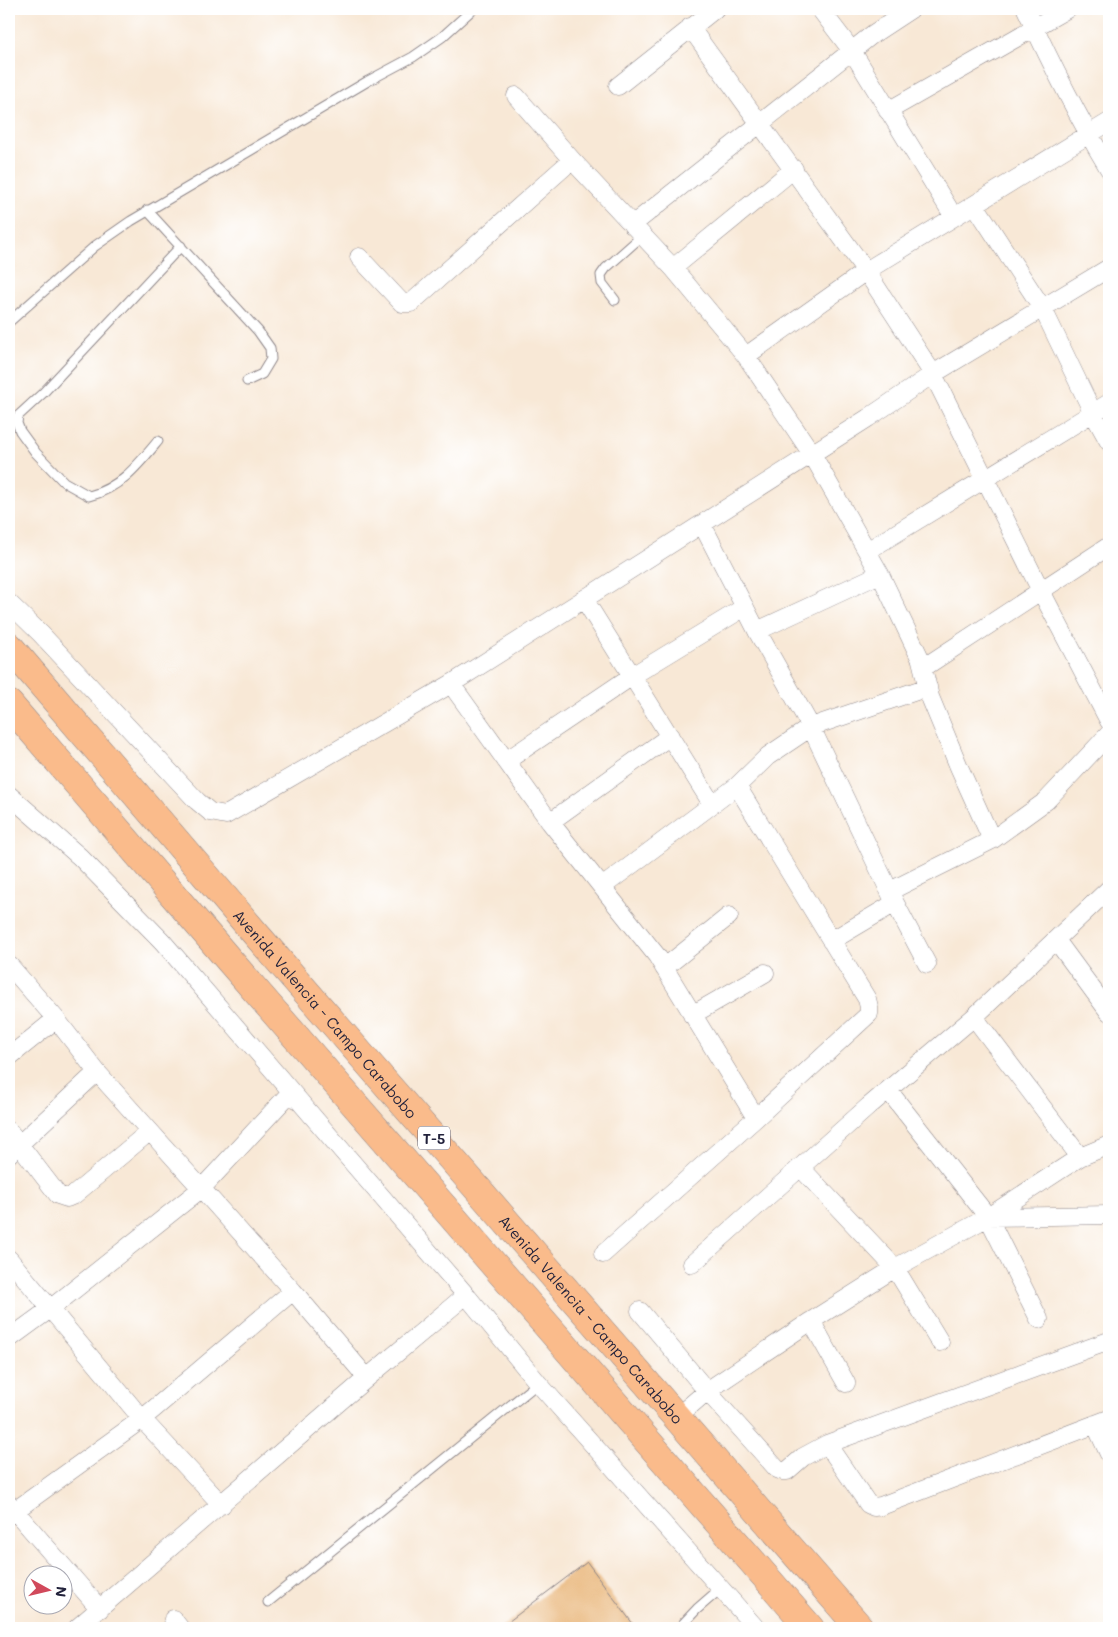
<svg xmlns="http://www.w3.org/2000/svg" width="1118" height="1637" font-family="Mali,sans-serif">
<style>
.building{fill:#eaba81}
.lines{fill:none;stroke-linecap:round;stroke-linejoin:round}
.lane-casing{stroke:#8d8588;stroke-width:11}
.street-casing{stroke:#8d8588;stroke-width:19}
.highway-casing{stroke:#8d8588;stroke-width:29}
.lane{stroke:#fff;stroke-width:9}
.street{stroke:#fff;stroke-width:18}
.highway{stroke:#fabb8b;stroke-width:28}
.labels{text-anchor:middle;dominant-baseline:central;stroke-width:4.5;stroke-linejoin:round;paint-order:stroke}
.shield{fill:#fff;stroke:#646476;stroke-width:1}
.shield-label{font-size:14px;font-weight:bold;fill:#22223b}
.street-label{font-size:15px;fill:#22223b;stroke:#fff}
</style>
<rect width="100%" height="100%" fill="#fff"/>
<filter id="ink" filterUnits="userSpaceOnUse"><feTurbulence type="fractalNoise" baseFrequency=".02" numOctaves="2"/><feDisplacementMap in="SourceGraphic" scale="10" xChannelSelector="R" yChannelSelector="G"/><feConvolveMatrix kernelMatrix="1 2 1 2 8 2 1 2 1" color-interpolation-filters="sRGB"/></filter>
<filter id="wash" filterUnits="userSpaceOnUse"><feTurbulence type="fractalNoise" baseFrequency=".0096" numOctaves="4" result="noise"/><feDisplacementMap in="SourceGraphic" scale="20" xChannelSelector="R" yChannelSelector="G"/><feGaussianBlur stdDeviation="1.12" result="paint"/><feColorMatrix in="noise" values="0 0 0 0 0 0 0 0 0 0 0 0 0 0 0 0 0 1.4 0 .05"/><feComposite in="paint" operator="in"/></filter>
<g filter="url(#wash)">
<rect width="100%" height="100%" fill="#f8e8d6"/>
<g id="blocks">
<path class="building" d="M587 1562 636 1628H500Z"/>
</g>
</g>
<g filter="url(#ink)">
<use href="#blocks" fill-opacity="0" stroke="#8d8588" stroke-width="1"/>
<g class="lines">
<defs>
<path id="lane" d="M147 210 258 331 270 348 271 359 262 374 247 381
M615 300 602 283 601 275 606 268 643 235
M9 322 95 246 131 221 368 81 413 57 442 37 473 9
M158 441C138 465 120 488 89 496L64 482 36 453 20 431 17 423 18 416 43 393 181 246
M268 1602 538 1383
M679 1628 697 1609 720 1589"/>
<path id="street" d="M820 9 852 51 954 217
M1026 9C1051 64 1078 117 1109 169
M690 27 866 271 933 374 1041 591 1109 721
M618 86 715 9
M516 96 572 160 673 268 746 356 812 454 880 574 921 660 930 697 959 767 992 840
M888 111 1067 9
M975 205 1043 309 1093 413 1109 442
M632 225 873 34 911 9
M359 257 402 303H411L572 160
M673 268 794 169
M746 356 866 271 1109 122
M702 524 757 631 811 727 895 903 831 941
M867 551 1109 403
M584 599 712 804
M9 603 41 634 197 801 210 812 226 815 451 684 868 418 933 374 1109 268
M757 631 880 574
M923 668 1109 546
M451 684 550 822 657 956 756 1118
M506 761 632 676 745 607
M9 795 80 857 162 941 466 1295 538 1383 756 1628
M550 822 670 736
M602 887 737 786 768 756 811 727 928 687
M890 891 992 840 1046 801 1109 734
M895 903 927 964
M1056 940 1109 1012
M9 965 56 1019 97 1072 293 1291 367 1378
M664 968 729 916
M692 1015 765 973
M974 1017 1080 1157
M9 1057 56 1019
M888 1090 988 1217 1109 1215
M9 1131 58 1195 67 1198 74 1195 150 1131
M9 1154 97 1072
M800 1167 895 1268 940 1342
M988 1217 1039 1319
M603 1254 756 1118 869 1014V1007L867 999 737 786
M9 1259 142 1419 222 1505
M692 1264 869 1106 974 1017 1109 889
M640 1311 707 1391 777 1469 782 1471H787L803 1457 827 1444 1109 1341
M811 1321 846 1383
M9 1339 50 1309 202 1188 291 1092
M677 1417 707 1391 811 1321 895 1268 988 1217 1080 1157 1109 1145
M1095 1424 1109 1454
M827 1444 868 1504 874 1507 881 1506 1109 1419
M9 1504 100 1609
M9 1515 142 1419 293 1291
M173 1619 180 1628
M77 1628 367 1378 466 1295"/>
<g id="highway">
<path id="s1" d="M9 646 254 932 860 1628"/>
<path d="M9 704 229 960 810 1628"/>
</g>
</defs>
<use href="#lane" class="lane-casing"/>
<use href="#street" class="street-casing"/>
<use href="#highway" class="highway-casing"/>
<use href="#lane" class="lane"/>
<use href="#street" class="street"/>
<use href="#highway" class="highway"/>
</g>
</g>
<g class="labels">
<rect class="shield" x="418" y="1126.5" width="32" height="23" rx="4"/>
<g class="shield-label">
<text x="434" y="1138">T-5</text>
</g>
<g class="street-label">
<text stroke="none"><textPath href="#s1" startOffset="485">Avenida Valencia - Campo Carabobo</textPath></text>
<text stroke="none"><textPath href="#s1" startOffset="890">Avenida Valencia - Campo Carabobo</textPath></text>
</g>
</g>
<rect width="1118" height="1637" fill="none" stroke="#fff" stroke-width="30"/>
<g transform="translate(48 1590) rotate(98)"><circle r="24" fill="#ffffff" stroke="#a7a7b1"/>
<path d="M0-4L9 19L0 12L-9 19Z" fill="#d1495b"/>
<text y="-8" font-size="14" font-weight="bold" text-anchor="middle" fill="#22223b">N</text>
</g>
</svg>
